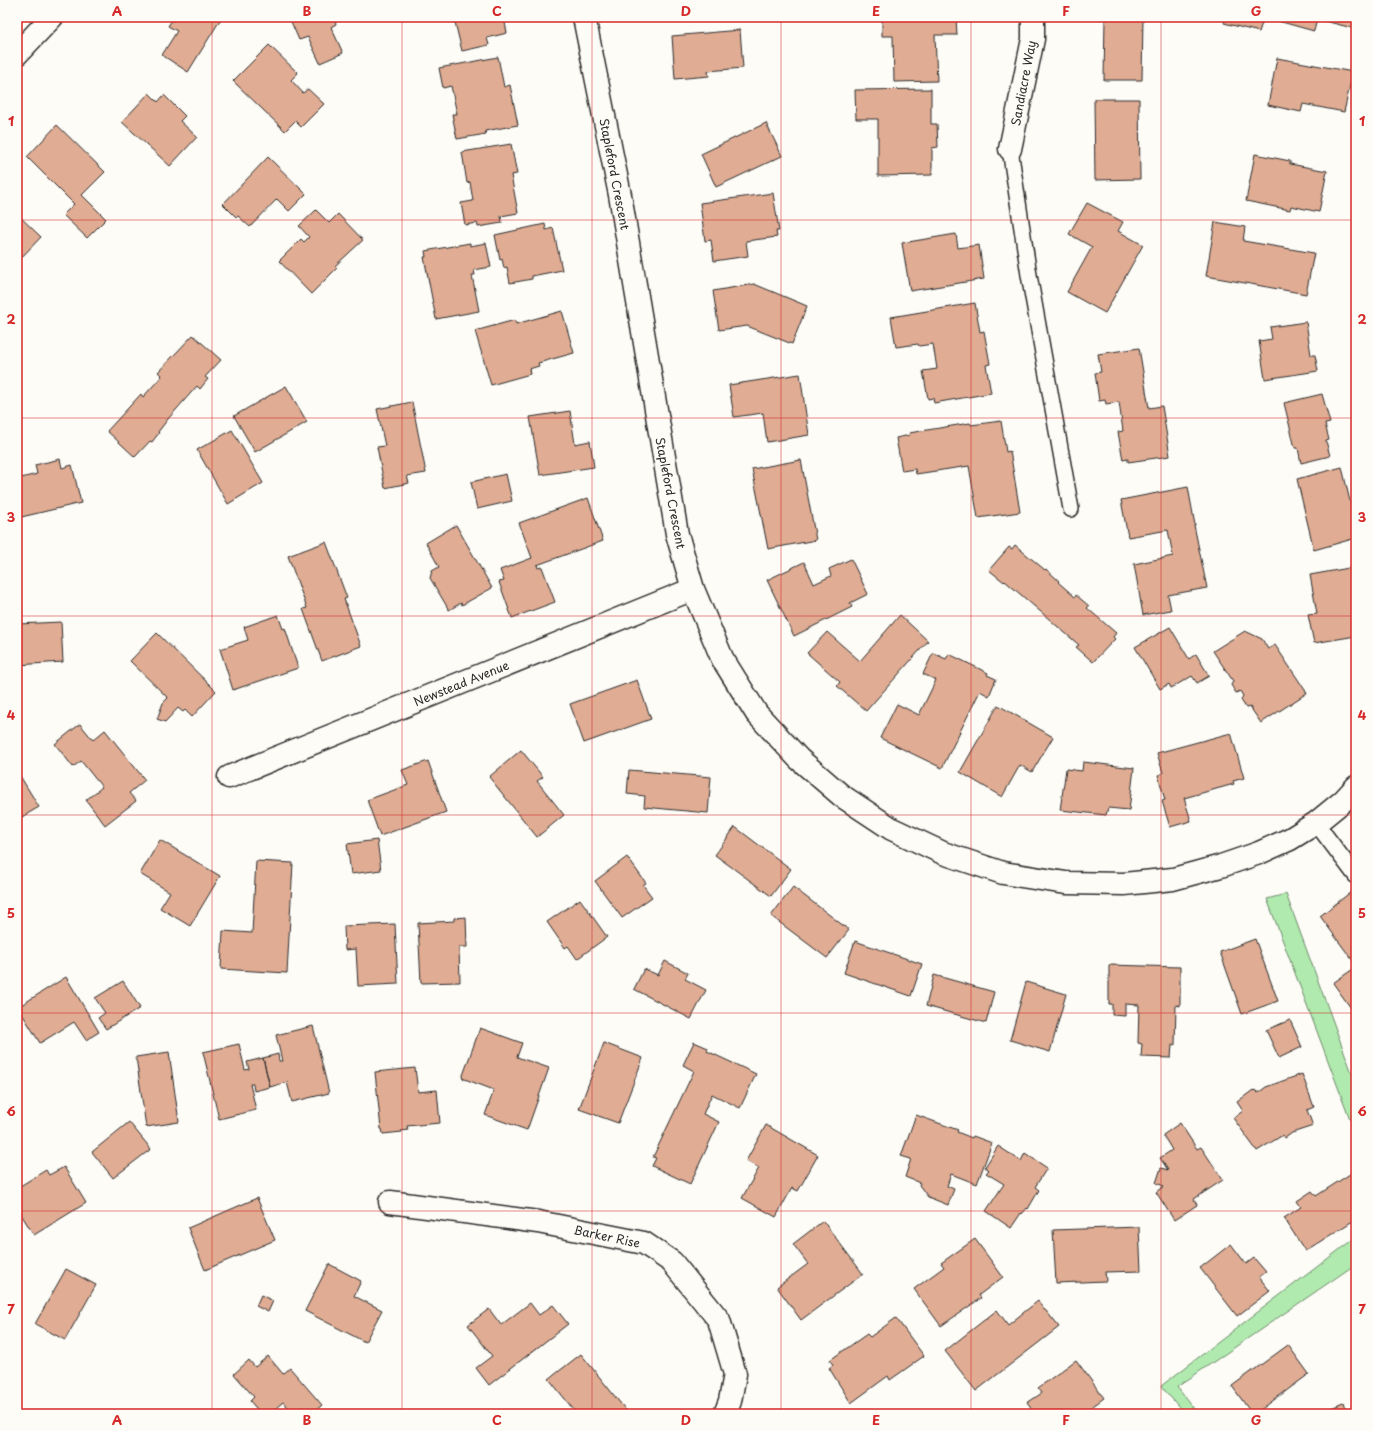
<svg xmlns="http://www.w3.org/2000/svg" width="1373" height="1431" font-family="'Playpen Sans',sans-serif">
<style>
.green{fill:#b0eaae;stroke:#6e8a6c}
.building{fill:#e0ac93;stroke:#2b2b2b}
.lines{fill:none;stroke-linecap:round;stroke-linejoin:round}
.service-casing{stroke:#2b2b2b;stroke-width:18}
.minor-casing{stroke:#2b2b2b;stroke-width:25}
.service{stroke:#fdfcf7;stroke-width:15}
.minor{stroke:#fdfcf7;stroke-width:22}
.grid{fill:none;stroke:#d62828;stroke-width:1;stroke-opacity:0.55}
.labels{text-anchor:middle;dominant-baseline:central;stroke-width:3;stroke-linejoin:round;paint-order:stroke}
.street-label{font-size:12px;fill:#2b2b2b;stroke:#fdfcf7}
.neatline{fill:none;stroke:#d62828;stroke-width:1.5}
.grid-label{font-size:13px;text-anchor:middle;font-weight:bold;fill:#d62828}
</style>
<rect width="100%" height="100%" fill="#fdfcf7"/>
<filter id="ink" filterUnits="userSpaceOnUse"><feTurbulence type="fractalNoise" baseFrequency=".025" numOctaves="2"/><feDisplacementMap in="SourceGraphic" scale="8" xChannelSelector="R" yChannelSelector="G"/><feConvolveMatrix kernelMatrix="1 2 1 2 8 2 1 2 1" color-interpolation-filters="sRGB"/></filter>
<g filter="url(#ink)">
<path class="green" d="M1286 894 1356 1084V1135L1267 899Z
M1356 1237V1264L1177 1387 1198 1414H1185L1161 1386Z"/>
<path class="building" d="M174 17H222L188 72 162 55 177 31 168 26Z
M289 17H333L336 24 331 27 343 53 320 63 308 37 299 40Z
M457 17H504L507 33 487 38 489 45 462 51 454 18Z
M882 17H956L957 35H935L937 81 894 82 893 36H882Z
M1105 17H1143L1142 80H1104Z
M1226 17H1264L1259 32 1224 23Z
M1279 17H1356V29L1317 19 1314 31 1278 21Z
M740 30 743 68 708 71 709 76 675 79 672 36Z
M269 45 298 73 291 80 303 93 308 89 324 104 301 127 295 121 285 131 233 81Z
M498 57 504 87 510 85 518 125 485 131 486 134 457 139 452 114H457L451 86 443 88 439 68Z
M1277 58 1353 72 1344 112 1303 104 1301 112 1268 105Z
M931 89V124H937L938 147 932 148V175L878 176V119H856L855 90Z
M149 93 158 102 164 95 185 116 180 121 197 137 170 166 122 122Z
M1094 99H1139L1140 179 1095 180Z
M766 123 782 156 716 187 701 154Z
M57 125 105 172 82 195 106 219 87 238 63 215 74 204 27 157Z
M511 144 517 174 511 175 518 213 501 216 502 223 478 227 477 223 465 225 461 203 473 201 470 182 467 183 462 152Z
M1255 154 1290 161V164L1327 171 1319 212 1291 206 1290 210 1246 201Z
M268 157 306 194 289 211 277 199 250 227 238 216 236 217 223 204Z
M773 193 779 231H776L777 237 746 241 748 256 714 261 711 240 705 241 700 203Z
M1087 203 1123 222 1118 231 1143 245 1105 313 1067 292 1092 247 1069 234Z
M316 210 329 223 338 214 363 240 335 266 337 268 311 294 279 261 301 239 304 242 309 237 299 226Z
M17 214 41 237 17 262Z
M1215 222 1245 227 1243 241 1314 253 1306 294 1206 276Z
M545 224 546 230 553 228 562 270 532 276V279L510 283 507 267 504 268 502 259 500 260 495 235Z
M956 234 958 248 979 245 984 279 910 291 902 243Z
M470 243V246L486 243 491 267 474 270 475 275H472L479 311 436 319 424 257H426L425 251Z
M754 284 807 306 792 344 747 326 719 330 713 291Z
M975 303 980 332 984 331 990 364 986 365 991 393 934 403 933 398 928 399 923 371 937 369 933 344 919 346 918 344 896 347 891 317Z
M562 311 574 353 538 363 539 366 529 369 530 374 491 385 475 331 515 320 516 324Z
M1306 322 1311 355H1315L1318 371 1265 379 1259 341 1272 339 1270 327Z
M193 335 221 360 205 377 208 379 200 389 197 386 168 419 158 432 159 433 152 442 150 441 135 457 107 431 141 394 143 397 162 376 158 372Z
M1139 348 1149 408 1162 406 1170 456 1128 462V459L1123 460 1118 432 1123 431 1119 402 1106 404 1105 400 1099 401 1095 373 1101 372 1098 354Z
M800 374 809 435 767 442 763 413 734 417 729 385Z
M286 386 307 422 255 452 234 416Z
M1322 394 1330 423 1325 424 1329 440 1326 441 1330 456 1301 463 1298 448H1295L1284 403Z
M412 402 426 473 407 476 409 483 385 488 377 447 385 446 377 409Z
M570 411 575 444 590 441 594 467 540 475 530 417Z
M1001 421 1006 452 1010 451 1020 512 978 518 969 466 916 474 915 469 902 471 896 438 910 435 909 433 970 423 971 425Z
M232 430 263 483 228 504 197 450Z
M60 459 62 468 72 465 81 503 17 518V479L37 474 35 465Z
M801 460 816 540 768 549 752 469Z
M1342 467 1356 527V538L1314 550 1297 479Z
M506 474 512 501 477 509 471 482Z
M1188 487 1195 525H1194L1207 588 1168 595 1171 610 1143 615 1134 564 1173 556 1168 530 1128 537 1121 500Z
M588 498 603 541 537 565 538 568 542 567 555 602 512 618 499 582 504 581 500 570 532 558 519 523Z
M456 525 492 588 462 605 461 603 449 610 430 578 432 571 439 567 426 543Z
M326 542 347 598 344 599 361 646 322 661 303 609 307 608 288 556Z
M1015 545 1045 570 1046 569 1059 581 1058 582 1075 597 1076 595 1089 606 1087 608 1116 633 1113 637 1115 639 1093 662 1076 647 1079 645 1005 581 1004 582 989 570 1009 547 1012 549Z
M851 559 868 594 850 603 852 607 794 636 767 580 804 562 814 584 831 576 829 569Z
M1349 568 1356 608V636L1314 643 1308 615 1317 614 1310 575Z
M278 615 283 629 285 628 298 668 233 690 220 649 248 640 244 627Z
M900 615 928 641 866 711 837 686 840 682 807 653 827 632 860 661Z
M61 622 63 662 17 665V624Z
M1170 627 1189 659 1196 654 1209 676 1197 683 1192 676 1171 688 1169 684 1160 689 1135 647Z
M1245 631 1262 639 1268 649 1275 645 1307 693 1261 723 1250 707 1246 708 1241 700 1243 696 1240 691 1236 693 1231 685 1233 681 1213 651Z
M157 633 216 691 192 717 185 710 183 712 178 708 165 722 157 719 163 703 168 698 130 661Z
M933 653 946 659 949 654 988 673 987 675 996 679 989 696 980 691 942 768 880 738 897 704 919 715 936 680 923 674Z
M637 680 651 719 584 743 570 704Z
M998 705 1053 737 1032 772 1020 765 1002 797 960 772Z
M80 724 93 740 105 730 145 780 129 793 136 801 105 825 86 800 102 787 81 761 73 767 55 744Z
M1231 733 1244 778 1233 781 1234 784 1184 798 1191 821 1170 827 1162 801 1165 800 1158 775 1163 773 1157 753Z
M521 750 543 777 537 781 564 815 537 837 489 777Z
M428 761 446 812 380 836 367 800 408 785 402 770Z
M1083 762 1134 768 1129 810 1108 808 1106 815 1060 810 1066 769 1082 771Z
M629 770 711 777 708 813 644 807 645 796 627 794Z
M17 771 39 807 17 820Z
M735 827 791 869 771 896 715 855Z
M160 840 220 876 190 926 160 908 170 892 140 874Z
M377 840 381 870 351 874 347 844Z
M627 857 646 883 643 885 652 897 622 918 595 881Z
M256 861 293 863 287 973 221 969 223 931 252 933Z
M793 887 849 930 827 958 771 916Z
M1351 892 1356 898V965L1320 916Z
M580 899 607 937 577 959 568 946 565 948 547 922Z
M466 917 467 947H459L460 982 421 983 418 923 454 921V918Z
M395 924 398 984 358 986 356 949 345 950 344 926Z
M1255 939 1278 1001 1242 1014 1220 952Z
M855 941 922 964 911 996 844 973Z
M665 961 688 973 685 979 706 990 691 1019 634 989 644 969 658 975Z
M1109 965 1180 967V1006L1176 1005 1175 1045H1172L1171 1058 1141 1057 1142 1044 1138 1043 1139 1005 1125 1004V1016L1112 1015V1004H1109Z
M1356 967V1009L1353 1011 1333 983Z
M934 975 994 992 986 1023 926 1006Z
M66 977 99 1032 86 1040 74 1022 40 1043 18 1007Z
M123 981 140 1008 106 1029 98 1018 105 1013 95 998Z
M1026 982 1066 994 1050 1052 1010 1040Z
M1290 1020 1302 1047 1279 1058 1266 1030Z
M313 1026 329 1093 292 1102 287 1082 270 1087 263 1058 278 1054 279 1061H282L276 1035Z
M480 1028 522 1043 517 1057 549 1068 527 1130 485 1115 494 1090 462 1078Z
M694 1042 708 1048 707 1051 756 1074 740 1108 712 1094 703 1114 719 1122 690 1184 652 1166 656 1158 653 1157 694 1071 683 1065Z
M604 1043 643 1058 618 1123 579 1109Z
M239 1044 245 1070 249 1069 247 1062 263 1058 270 1087 254 1091 253 1084H250L256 1110 219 1119 203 1052Z
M169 1052 179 1122 146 1127 136 1057Z
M415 1068 418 1092 437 1090 440 1123 407 1126 408 1130 401 1131 402 1132 383 1134 382 1129H381L375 1072Z
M1302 1074 1314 1107 1307 1110 1313 1126 1292 1133 1285 1138 1283 1135 1257 1151 1233 1118 1243 1111 1237 1102 1253 1090V1091L1255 1090 1258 1093 1266 1087Z
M916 1115 958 1130 957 1132 972 1138 973 1136 992 1143 977 1184 951 1174 947 1186 954 1189 948 1205 928 1197 919 1185 920 1183 905 1177 911 1159 901 1156Z
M129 1122 151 1149 113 1178 92 1152Z
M1180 1123 1197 1149 1201 1147 1223 1180 1194 1199 1197 1205 1174 1220 1156 1192 1164 1186 1156 1183 1161 1168 1168 1170 1160 1158 1172 1150 1163 1135Z
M766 1125 818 1155 798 1191 792 1188 776 1217 742 1198 759 1168 746 1161Z
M998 1146 1021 1161 1025 1153 1047 1168 1035 1187 1039 1190 1028 1209 1027 1208 1022 1214 1021 1213 1011 1228 986 1211 1004 1184 986 1173 989 1170 985 1167Z
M64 1167 86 1203 34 1235 17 1208V1188L46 1170 49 1175Z
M1350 1174 1356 1184V1219L1305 1251 1284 1218 1301 1207 1297 1201 1312 1191 1316 1196Z
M257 1198 275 1240 205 1270 188 1228Z
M823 1221 863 1274 801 1320 777 1287 808 1264 793 1244Z
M1139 1227 1141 1271 1105 1272 1106 1281 1056 1283 1053 1230Z
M975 1239 1003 1277 979 1295 981 1298 941 1326 914 1289 944 1267 941 1263Z
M1231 1244 1246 1264 1254 1258 1266 1272 1259 1277 1270 1291 1237 1316 1200 1268Z
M329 1264 361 1281 354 1296 382 1310 365 1342 305 1311Z
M66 1269 96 1285 65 1340 35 1324Z
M261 1295 273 1301 268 1312 256 1306Z
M1038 1301 1059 1327 976 1391 945 1351 997 1310 1008 1325Z
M530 1303 539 1315 553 1305 568 1324 489 1385 476 1368 492 1356 468 1325 489 1309 501 1325Z
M896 1318 924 1356 890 1380 888 1376 851 1403 829 1368 833 1365 830 1360 867 1334 870 1337Z
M1288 1345 1309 1374 1255 1414H1252L1232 1386Z
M581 1354 629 1414H577L549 1379Z
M268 1356 283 1374 290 1368 322 1405 312 1414H294L283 1402 269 1414H261L250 1401 254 1397 234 1374 249 1360 255 1367Z
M1076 1360 1104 1398 1082 1414H1035L1027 1403 1042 1393 1038 1388Z
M1343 1403 1348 1414H1317Z"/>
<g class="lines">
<defs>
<path id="service" d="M1010 149 1029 275 1071 509
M1316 823 1356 876"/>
<path id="minor" d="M584 17 620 195 677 534 693 589 722 658 757 714 799 759 842 796 892 829 943 853 1003 873 1066 883 1124 884 1173 879 1221 866 1259 853 1290 839 1316 823 1343 801 1356 787
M17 54 52 17
M1010 149 1033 39V17
M229 777 693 589
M390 1202 538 1222 644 1243 672 1262 719 1320 735 1374 730 1401 725 1414"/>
</defs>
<use href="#service" class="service-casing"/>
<use href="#minor" class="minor-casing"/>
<use href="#service" class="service"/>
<use href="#minor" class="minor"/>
</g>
</g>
<path class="grid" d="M212 17V1414M402 17V1414M592 17V1414M781 17V1414M971 17V1414M1161 17V1414M17 220H1356M17 418H1356M17 616H1356M17 815H1356M17 1013H1356M17 1211H1356"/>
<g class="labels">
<g class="street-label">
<text transform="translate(1023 83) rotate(-79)">Sandiacre Way</text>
<text transform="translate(615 174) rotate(79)">Stapleford Crescent</text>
<text transform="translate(671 493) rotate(79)">Stapleford Crescent</text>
<text transform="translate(461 683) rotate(-22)">Newstead Avenue</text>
<text transform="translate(607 1236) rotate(12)">Barker Rise</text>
</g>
</g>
<rect width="1373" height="1431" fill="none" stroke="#fdfcf7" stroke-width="44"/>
<rect x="22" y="22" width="1329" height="1387" class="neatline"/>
<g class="grid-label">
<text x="117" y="16">A</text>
<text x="307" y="16">B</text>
<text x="497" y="16">C</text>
<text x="686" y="16">D</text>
<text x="876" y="16">E</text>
<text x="1066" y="16">F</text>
<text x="1256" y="16">G</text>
<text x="11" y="126">1</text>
<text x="1362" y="126">1</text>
<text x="11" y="324">2</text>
<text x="1362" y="324">2</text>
<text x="11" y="522">3</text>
<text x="1362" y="522">3</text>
<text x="11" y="720">4</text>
<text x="1362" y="720">4</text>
<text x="11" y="918">5</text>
<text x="1362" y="918">5</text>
<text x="11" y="1116">6</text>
<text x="1362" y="1116">6</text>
<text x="11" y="1314">7</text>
<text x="1362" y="1314">7</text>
<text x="117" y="1425">A</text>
<text x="307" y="1425">B</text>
<text x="497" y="1425">C</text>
<text x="686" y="1425">D</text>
<text x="876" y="1425">E</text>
<text x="1066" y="1425">F</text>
<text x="1256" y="1425">G</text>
</g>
</svg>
